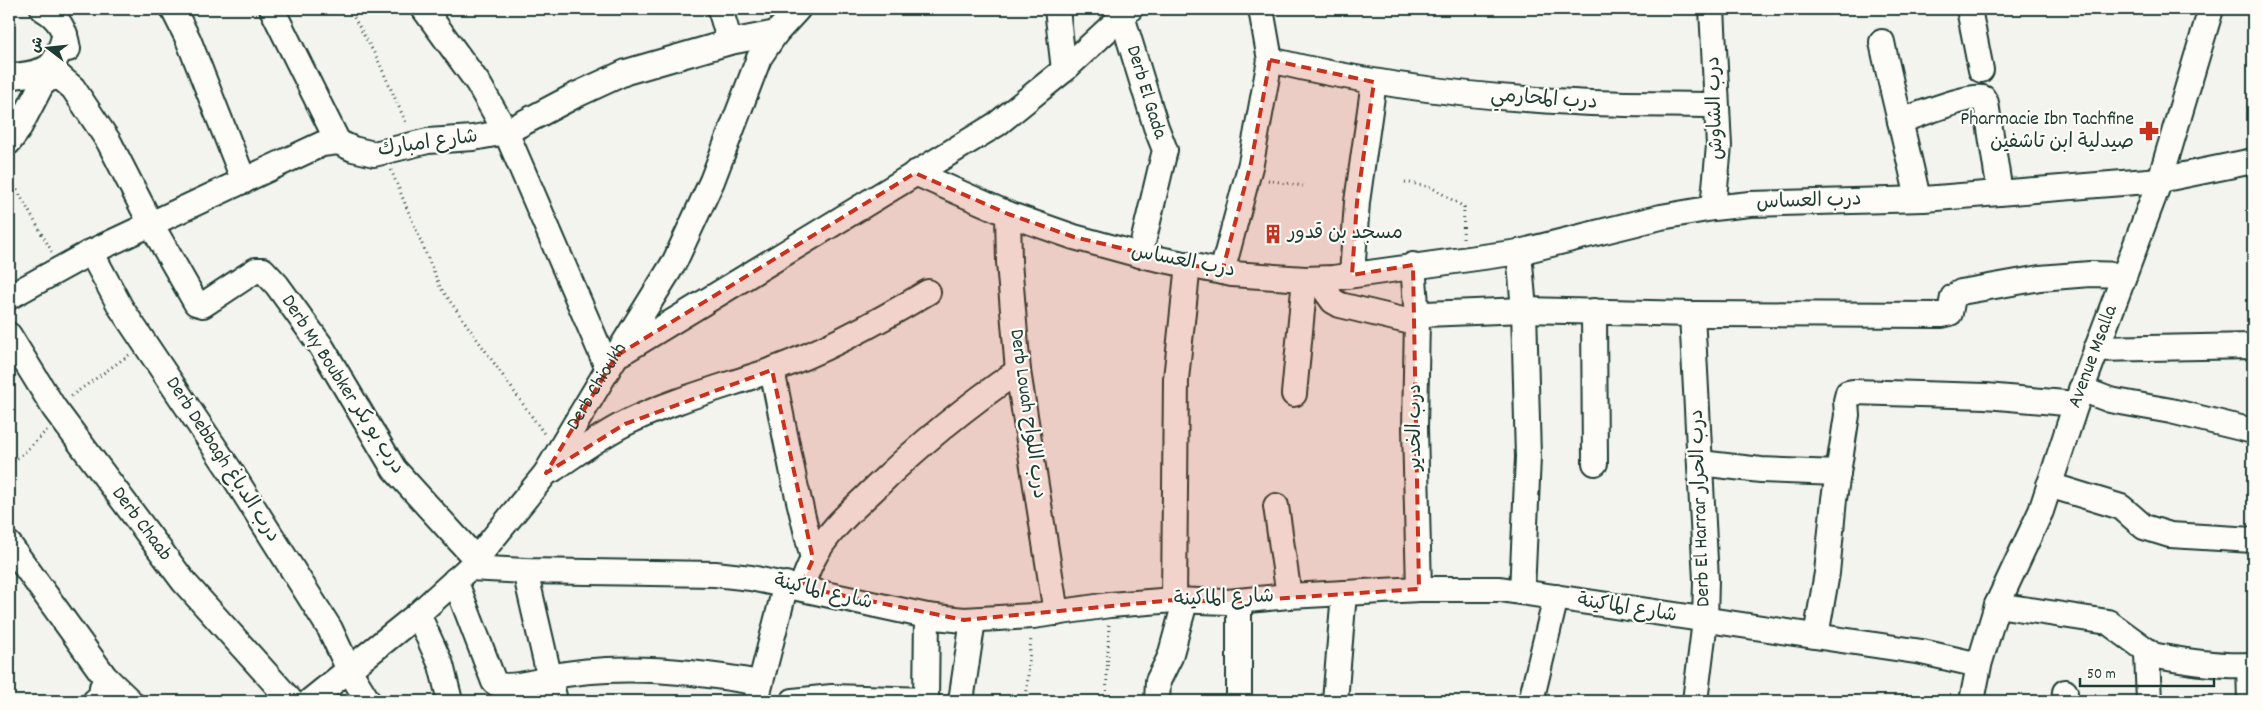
<svg xmlns="http://www.w3.org/2000/svg" width="2262" height="710" font-family="Dekko,'Playpen Sans Arabic',sans-serif">
<style>
.lines{fill:none;stroke-linecap:round;stroke-linejoin:round}
.minor-casing{stroke:#1f3d34;stroke-width:28}
.path{stroke:#1f3d34;stroke-width:3;stroke-dasharray:1 4;stroke-linecap:butt}
.minor{stroke:#fdfcf7;stroke-width:24}
.marked{fill:#c8321e;fill-opacity:0.2;stroke:#c8321e;stroke-width:4;stroke-dasharray:10 6;stroke-linejoin:round}
.labels{text-anchor:middle;dominant-baseline:central;stroke-width:4.5;stroke-linejoin:round;paint-order:stroke}
.street-label{font-size:20px;fill:#1f3d34;stroke:#fdfcf7}
.poi-label{font-size:20px;fill:#1f3d34;stroke:#fdfcf7;text-anchor:end}
</style>
<rect width="100%" height="100%" fill="#f4f4ef"/>
<filter id="ink" filterUnits="userSpaceOnUse"><feTurbulence type="fractalNoise" baseFrequency=".02" numOctaves="2"/><feDisplacementMap in="SourceGraphic" scale="10" xChannelSelector="R" yChannelSelector="G"/><feConvolveMatrix kernelMatrix="1 2 1 2 8 2 1 2 1" color-interpolation-filters="sRGB"/></filter>
<g filter="url(#ink)">
<g class="lines">
<defs>
<g id="minor">
<path d="M43 9C59 18 65 30 68 49"/>
<path d="M173 9 188 39 244 181"/>
<path d="M272 9 338 142"/>
<path d="M424 9 478 83 506 132 608 369"/>
<path d="M720 9 730 42"/>
<path d="M1057 9 1064 70"/>
<path d="M1712 9 1719 146 1713 208"/>
<path d="M1969 9 1981 70"/>
<path id="s1" d="M1122 16 1156 127 1165 150 1140 255"/>
<path d="M1882 42C1893 95 1907 147 1918 199"/>
<path d="M1270 60C1369 84 1470 97 1573 102 1620 105 1668 104 1716 105"/>
<path d="M9 77C47 71 54 73 65 34"/>
<path d="M60 77 73 88 109 142 151 224 196 303 203 305 256 270H263L277 285 321 346 394 469 476 559"/>
<path d="M1900 121C1916 116 1970 94 1983 98L1986 103 2000 193"/>
<path d="M9 142 18 130 42 84 49 79 60 77"/>
<path d="M915 173 1008 214 1074 237 1140 255 1232 274 1305 279 1333 278 1519 252 1661 217 1713 208 1750 204 1924 199 2160 180 2253 161"/>
<path d="M1008 214 1009 262 1018 371 1056 613"/>
<path d="M91 252 121 308 231 472 330 629 349 670 368 701"/>
<path d="M1519 252 1524 310 1528 457 1522 592"/>
<path d="M1413 265 1417 318 1415 428 1419 589"/>
<path d="M1222 272 1251 163 1270 60 1261 9"/>
<path d="M1352 275 1357 202 1374 82"/>
<path d="M1317 279 1333 301 1340 305 1407 321 1425 314 1524 310 1692 314 1942 315 1950 313 1953 297 1961 292 2040 278 2090 274 2124 275"/>
<path d="M9 297 91 252 322 144 338 142 353 149 374 154 428 141 473 138 506 132 576 95 626 72 730 42 776 33"/>
<path d="M1594 311 1595 463"/>
<path d="M1692 314 1706 580 1705 621 1695 701"/>
<path id="s2" d="M9 335 54 408 184 582 291 701"/>
<path d="M2096 349 2253 346"/>
<path d="M621 353 997 124 1064 70 1130 9"/>
<path d="M772 370 795 484 813 559"/>
<path d="M2081 389 2110 400 2171 411 2253 431"/>
<path d="M1294 394 1305 279"/>
<path d="M1700 463 1761 470 1838 473"/>
<path d="M552 470C576 454 600 436 626 423 673 400 723 387 772 370 827 350 878 322 928 292"/>
<path d="M2049 485 2121 507 2144 527 2170 535 2253 540"/>
<path d="M1276 506 1289 596"/>
<path d="M9 544 105 677 130 701"/>
<path d="M469 568 525 571 715 574 751 578 927 616 964 620 1033 616 1110 605 1174 600 1227 602 1289 596 1419 589H1500L1922 652 1979 665"/>
<path d="M525 571 555 701"/>
<path d="M455 580 494 682C505 691 537 681 550 679"/>
<path d="M801 587C805 578 808 568 813 559 827 532 851 511 873 490 918 446 966 406 1018 371"/>
<path d="M1174 600 1176 379 1188 264"/>
<path d="M1239 601V701"/>
<path d="M1997 605 2108 622 2149 652 2147 654C2181 661 2218 667 2253 665"/>
<path d="M418 614 441 665 450 701"/>
<path d="M1816 636 1827 573 1834 499 1847 415 1846 401 1848 393 1853 392 1986 396 2076 404"/>
<path d="M2147 654 2149 701"/>
<path d="M2249 665 2250 701"/>
<path d="M550 677C614 663 695 671 760 683"/>
<path d="M95 701 101 696 102 687 108 680"/>
<path id="s3" d="M310 701 418 614 469 568 546 473 608 369 675 261 712 181 759 58 776 33 798 9"/>
<path d="M756 701 786 584"/>
<path d="M793 701 832 697 926 700"/>
<path d="M926 701 927 616"/>
<path d="M961 701 973 620"/>
<path d="M1157 701 1158 681 1170 657 1185 602"/>
<path d="M1335 701 1344 593"/>
<path d="M1531 701 1556 597"/>
<path id="s4" d="M1972 701 1979 665 1997 605 2041 511 2076 404 2160 180 2211 9"/>
<path d="M2064 701 2065 692"/>
</g>
</defs>
<use href="#minor" class="minor-casing"/>
<path class="path" d="M349 9 377 58 407 125
M391 170 440 287 545 435
M1268 180 1303 186
M1405 182 1431 187 1464 207 1463 241
M17 190 52 252
M71 396 129 355
M9 464 23 454 47 430
M1026 701 1031 637
M1106 701 1109 624"/>
<use href="#minor" class="minor"/>
</g>
</g>
<path class="marked" d="M1270 60 1374 82 1357 202 1352 275 1413 265 1419 589 1227 602 1174 600 964 620 801 587 813 559 772 370 625 424 546 473 616 356 915 173 1008 214 1074 237 1222 272 1251 163Z"/>
<defs>
<symbol id="pharmacy-bare" viewBox="-9 -9 18 18"><path d="M-2-6h4v4h4v4h-4v4h-4v-4h-4v-4h4Z" fill="#c8321e" stroke="#fdfcf7" stroke-width="2.5" paint-order="stroke"/></symbol>
<symbol id="building-bare" viewBox="-9 -9 18 18"><path d="M-4-6H4V6H1V3H-1V6H-4ZM-2.5-4.3h1.7v1.8h-1.7ZM.8-4.3h1.7v1.8H.8ZM-2.5-1h1.7V.8h-1.7ZM.8-1h1.7V.8H.8Z" fill="#c8321e" stroke="#fdfcf7" stroke-width="2.5" paint-order="stroke"/></symbol>
</defs>
<g fill-rule="evenodd">
<use href="#pharmacy-bare" x="2135" y="117" width="28" height="28"/>
<use href="#building-bare" x="1259" y="220" width="28" height="28"/>
</g>
<g class="labels">
<g class="street-label">
<text stroke="none"><textPath href="#s1" startOffset="80">Derb El Gada</textPath></text>
<text transform="translate(1544 100) rotate(4)">درب المحارمي</text>
<text transform="translate(1716 108) rotate(-92)">درب الشاوش</text>
<text transform="translate(428 144) rotate(-8)">شارع امبارك</text>
<text transform="translate(1809 202) rotate(-2)">درب العساس</text>
<text transform="translate(1183 262) rotate(11)">درب العساس</text>
<text stroke="none"><textPath href="#s4" startOffset="366">Avenue Msalla</textPath></text>
<text transform="translate(342 385) rotate(57)">Derb My Boubker درب بو بكر</text>
<text stroke="none"><textPath href="#s3" startOffset="430">Derb Chioukh</textPath></text>
<text transform="translate(1027 414) rotate(82)">Derb Louah درب اللواح</text>
<text transform="translate(1416 427) rotate(-90)">درب الخدير</text>
<text transform="translate(222 460) rotate(57)">Derb Debbagh درب الدباغ</text>
<text transform="translate(1701 508) rotate(-92)">Derb El Harrar درب الحرار</text>
<text stroke="none"><textPath href="#s2" startOffset="231">Derb Chaab</textPath></text>
<text transform="translate(823 593) rotate(13)">شارع الماكينة</text>
<text transform="translate(1224 599) rotate(-2)">شارع الماكينة</text>
<text transform="translate(1627 609) rotate(9)">شارع الماكينة</text>
</g>
<g class="poi-label">
<text x="2134" y="120">Pharmacie Ibn Tachfine<tspan x="2134" dy="23">صيدلية ابن تاشفين</tspan></text>
<text x="1288" y="234" text-anchor="start">مسجد بن قدور</text>
</g>
</g>
<rect width="2262" height="710" fill="none" stroke="#fdfcf7" stroke-width="30"/>
<rect x="15" y="15" width="2232" height="680" fill="none" stroke="#1f3d34" stroke-width="2" filter="url(#ink)"/>
<g transform="translate(48 48) rotate(286)" stroke="#fdfcf7" stroke-width="4" paint-order="stroke">
<path d="M0-4L9 19L0 12L-9 19Z" fill="#1f3d34"/>
<text y="-8" font-size="14" font-weight="bold" text-anchor="middle" fill="#1f3d34">ش</text>
</g>
<path d="M2080 678v8h134v-8" fill="none" stroke="#1f3d34" stroke-width="2.5"/>
<text x="2087" y="678" font-size="15" fill="#1f3d34" stroke="#fdfcf7" stroke-width="4" paint-order="stroke">50 m</text>
</svg>
